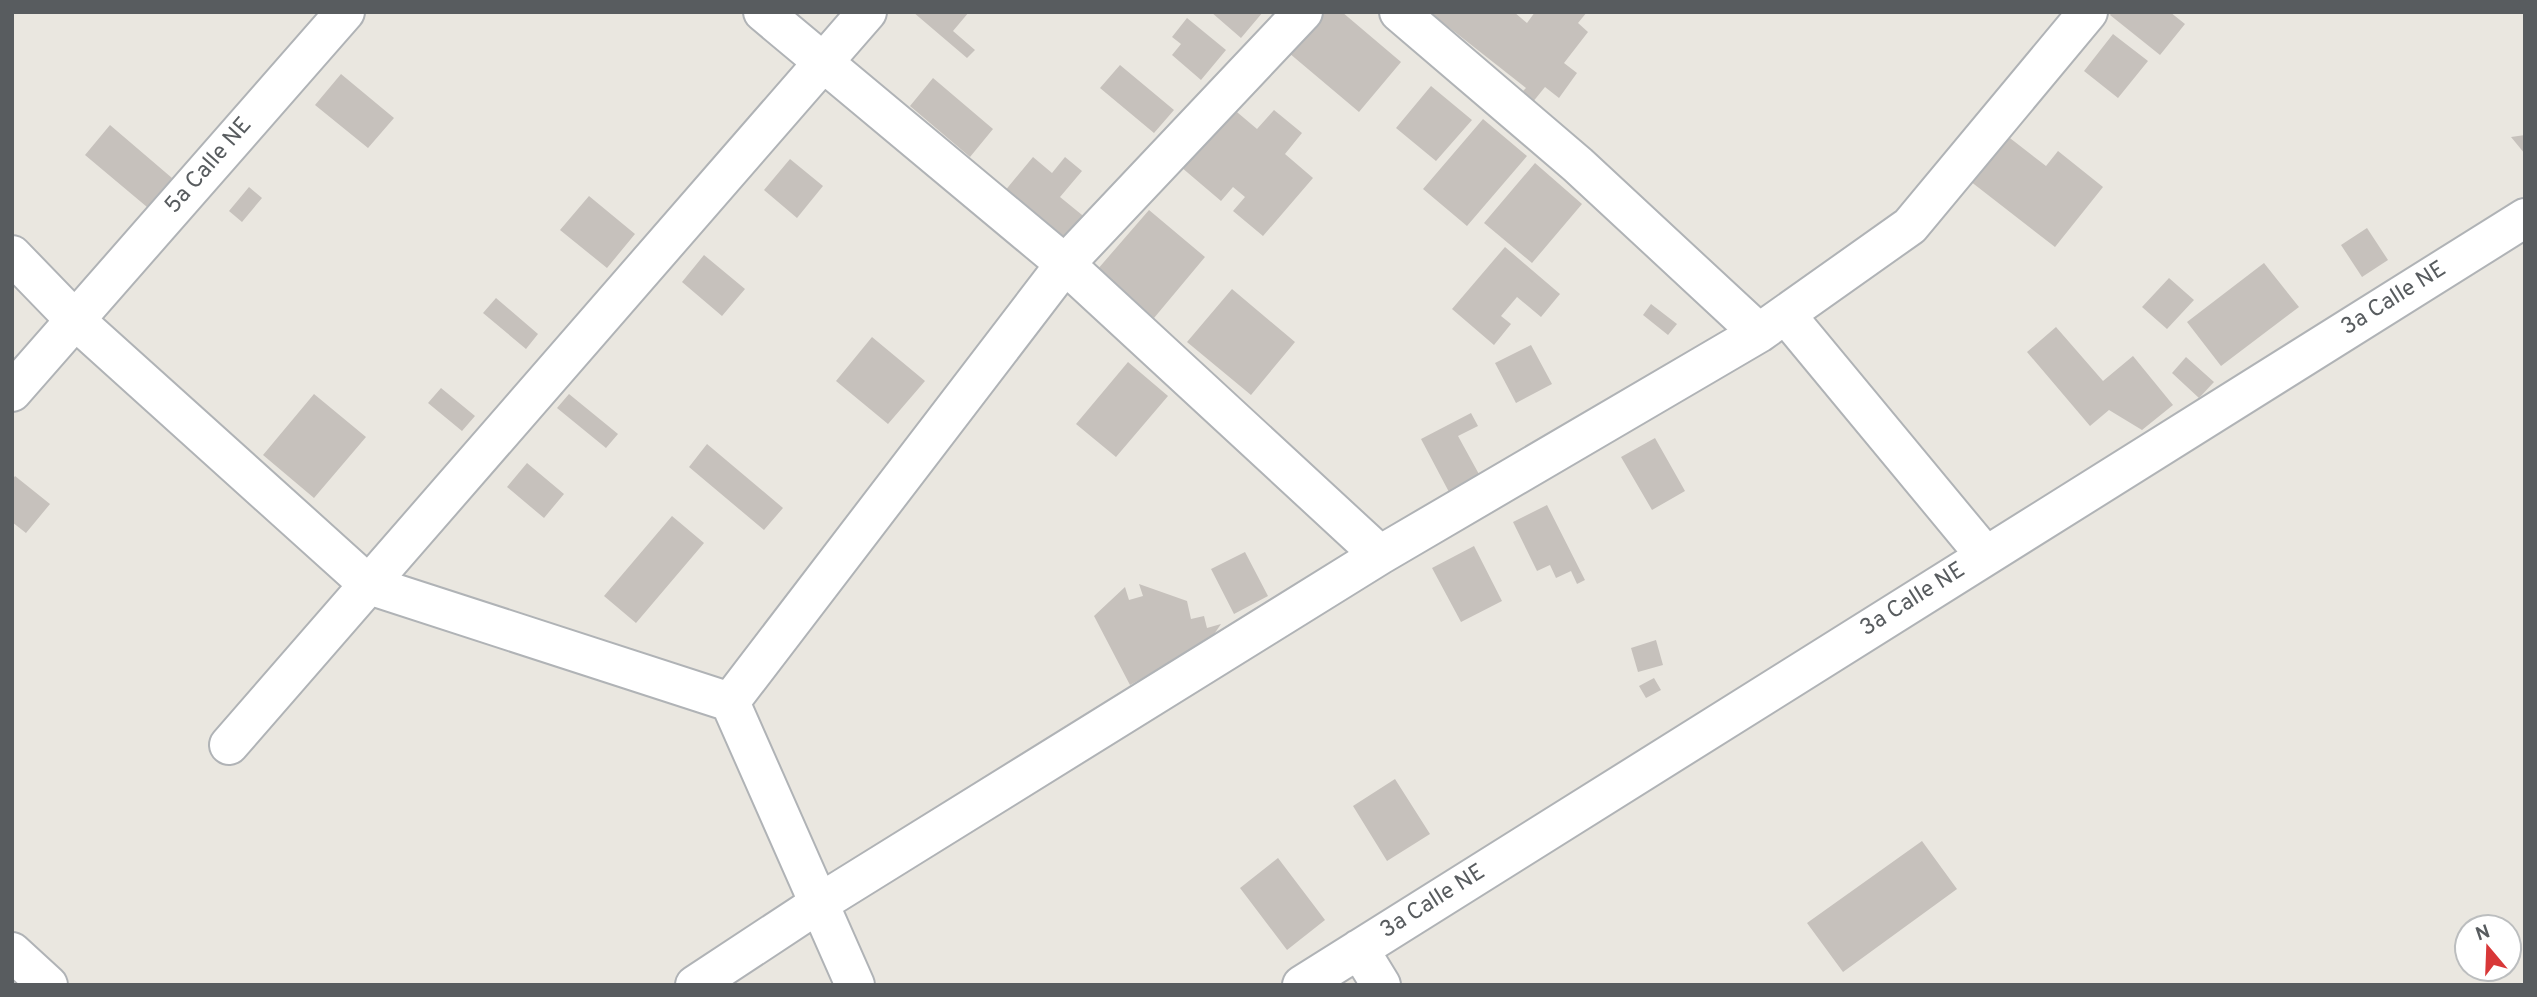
<svg xmlns="http://www.w3.org/2000/svg" width="2537" height="997" font-family="Overpass,sans-serif">
<style>
.building{fill:#c6c1bc}
.lines{fill:none;stroke-linecap:round;stroke-linejoin:round}
.minor-casing{stroke:#b0b3b6;stroke-width:42}
.minor{stroke:#fff;stroke-width:38}
.labels{text-anchor:middle;dominant-baseline:central;stroke-width:5;stroke-linejoin:round;paint-order:stroke}
.street-label{font-size:23px;fill:#585c5f;stroke:#fff}
</style>
<rect width="100%" height="100%" fill="#eae7e0"/>
<path class="building" d="M913 12H969L953 31 975 50 967 58Z
M1211 12H1263L1241 38Z
M1323 12H1342L1401 62 1359 112 1289 53Z
M1434 12H1514L1527 23 1535 12H1587L1578 23 1588 32 1564 63 1577 73 1559 98 1545 87 1532 103 1520 94 1526 88 1432 14Z
M2112 12H2170L2185 24 2160 55 2110 15Z
M1187 18 1226 50 1201 80 1172 55 1181 44 1172 37Z
M2113 34 2148 61 2118 98 2084 71Z
M1120 65 1174 110 1154 133 1100 88Z
M341 74 394 118 368 148 315 105Z
M933 78 993 129 970 157 910 106Z
M1431 86 1472 120 1436 161 1396 128Z
M1231 107 1257 129 1274 110 1302 133 1285 154 1313 178 1263 236 1233 211 1245 197 1233 187 1221 201 1181 167Z
M1483 119 1527 156 1467 226 1423 189Z
M110 125 172 178 147 207 85 155Z
M2006 135 2046 166 2058 151 2103 187 2055 247 1970 181Z
M2525 135V154L2511 137Z
M1033 157 1052 173 1065 157 1082 171 1060 197 1087 219 1066 244 1004 192Z
M790 159 823 186 797 218 764 190Z
M1535 163 1582 204 1532 263 1484 223Z
M249 187 262 198 242 222 229 211Z
M589 196 635 234 607 268 560 230Z
M1149 210 1205 257 1154 318 1097 270Z
M2367 228 2388 260 2362 277 2341 245Z
M1505 247 1560 294 1541 317 1517 297 1501 316 1511 324 1494 345 1452 309Z
M704 255 745 289 722 316 682 282Z
M2264 263 2299 307 2221 366 2187 322Z
M2169 278 2194 300 2167 329 2142 307Z
M1232 289 1295 342 1251 395 1187 342Z
M496 298 538 334 526 349 483 313Z
M1651 304 1677 324 1668 335 1643 315Z
M2056 327 2103 381 2133 356 2173 405 2142 430 2109 410 2090 426 2027 352Z
M872 337 925 381 888 424 836 381Z
M1531 345 1552 384 1516 403 1495 363Z
M2186 357 2214 382 2199 398 2172 373Z
M1128 362 1168 396 1116 457 1076 424Z
M441 388 475 416 462 431 428 403Z
M314 394 366 437 314 498 263 455Z
M569 394 618 434 606 448 557 408Z
M1471 413 1478 426 1458 436 1480 476 1449 492 1421 439Z
M1655 438 1685 491 1652 510 1621 457Z
M707 444 783 508 764 530 689 467Z
M527 463 564 494 544 518 507 487Z
M15 476 50 504 26 533 12 522V480Z
M1547 505 1585 580 1577 584 1571 571 1556 578 1550 565 1537 571 1513 522Z
M672 516 704 543 636 623 604 596Z
M1474 546 1502 601 1461 622 1432 568Z
M1245 552 1268 596 1234 614 1211 569Z
M1139 584 1187 601 1191 619 1204 616 1207 628 1221 624 1208 643 1130 685 1094 616 1125 587 1129 600 1143 596Z
M1656 640 1663 665 1638 672 1631 648Z
M1654 678 1661 690 1646 698 1639 686Z
M1395 779 1430 834 1387 861 1353 806Z
M1922 841 1957 889 1843 972 1807 923Z
M1278 858 1325 920 1287 950 1240 888Z"/>
<g class="lines">
<defs>
<path id="minor" d="M763 12 1065 264 1380 555
M1399 12 1578 165 1759 333
M12 255 74 319 369 585 730 702 855 985
M1786 315 1985 555
M12 392 345 12
M730 702 1065 264 1303 12
M229 745 867 12
M1359 949 1381 985
M12 952 48 985
M695 985 818 904 1380 555 1759 333 1910 226 2088 12
M1302 985 2525 218"/>
</defs>
<use href="#minor" class="minor-casing"/>
<use href="#minor" class="minor"/>
</g>
<g class="labels">
<g class="street-label">
<text transform="translate(209 166) rotate(-49)">5a Calle NE</text>
<text transform="translate(2394 299) rotate(-32)">3a Calle NE</text>
<text transform="translate(1913 600) rotate(-32)">3a Calle NE</text>
<text transform="translate(1433 902) rotate(-32)">3a Calle NE</text>
</g>
</g>
<rect width="2537" height="997" fill="none" stroke="#585c5f" stroke-width="28"/>
<g transform="translate(2488 948) rotate(341)"><circle r="33" fill="#ffffff" stroke="#bcbebf" stroke-width="2"/>
<path d="M0-5L12 26L0 18L-12 26Z" fill="#d83738"/>
<text y="-10" font-size="19" font-weight="bold" text-anchor="middle" fill="#585c5f">N</text>
</g>
</svg>
